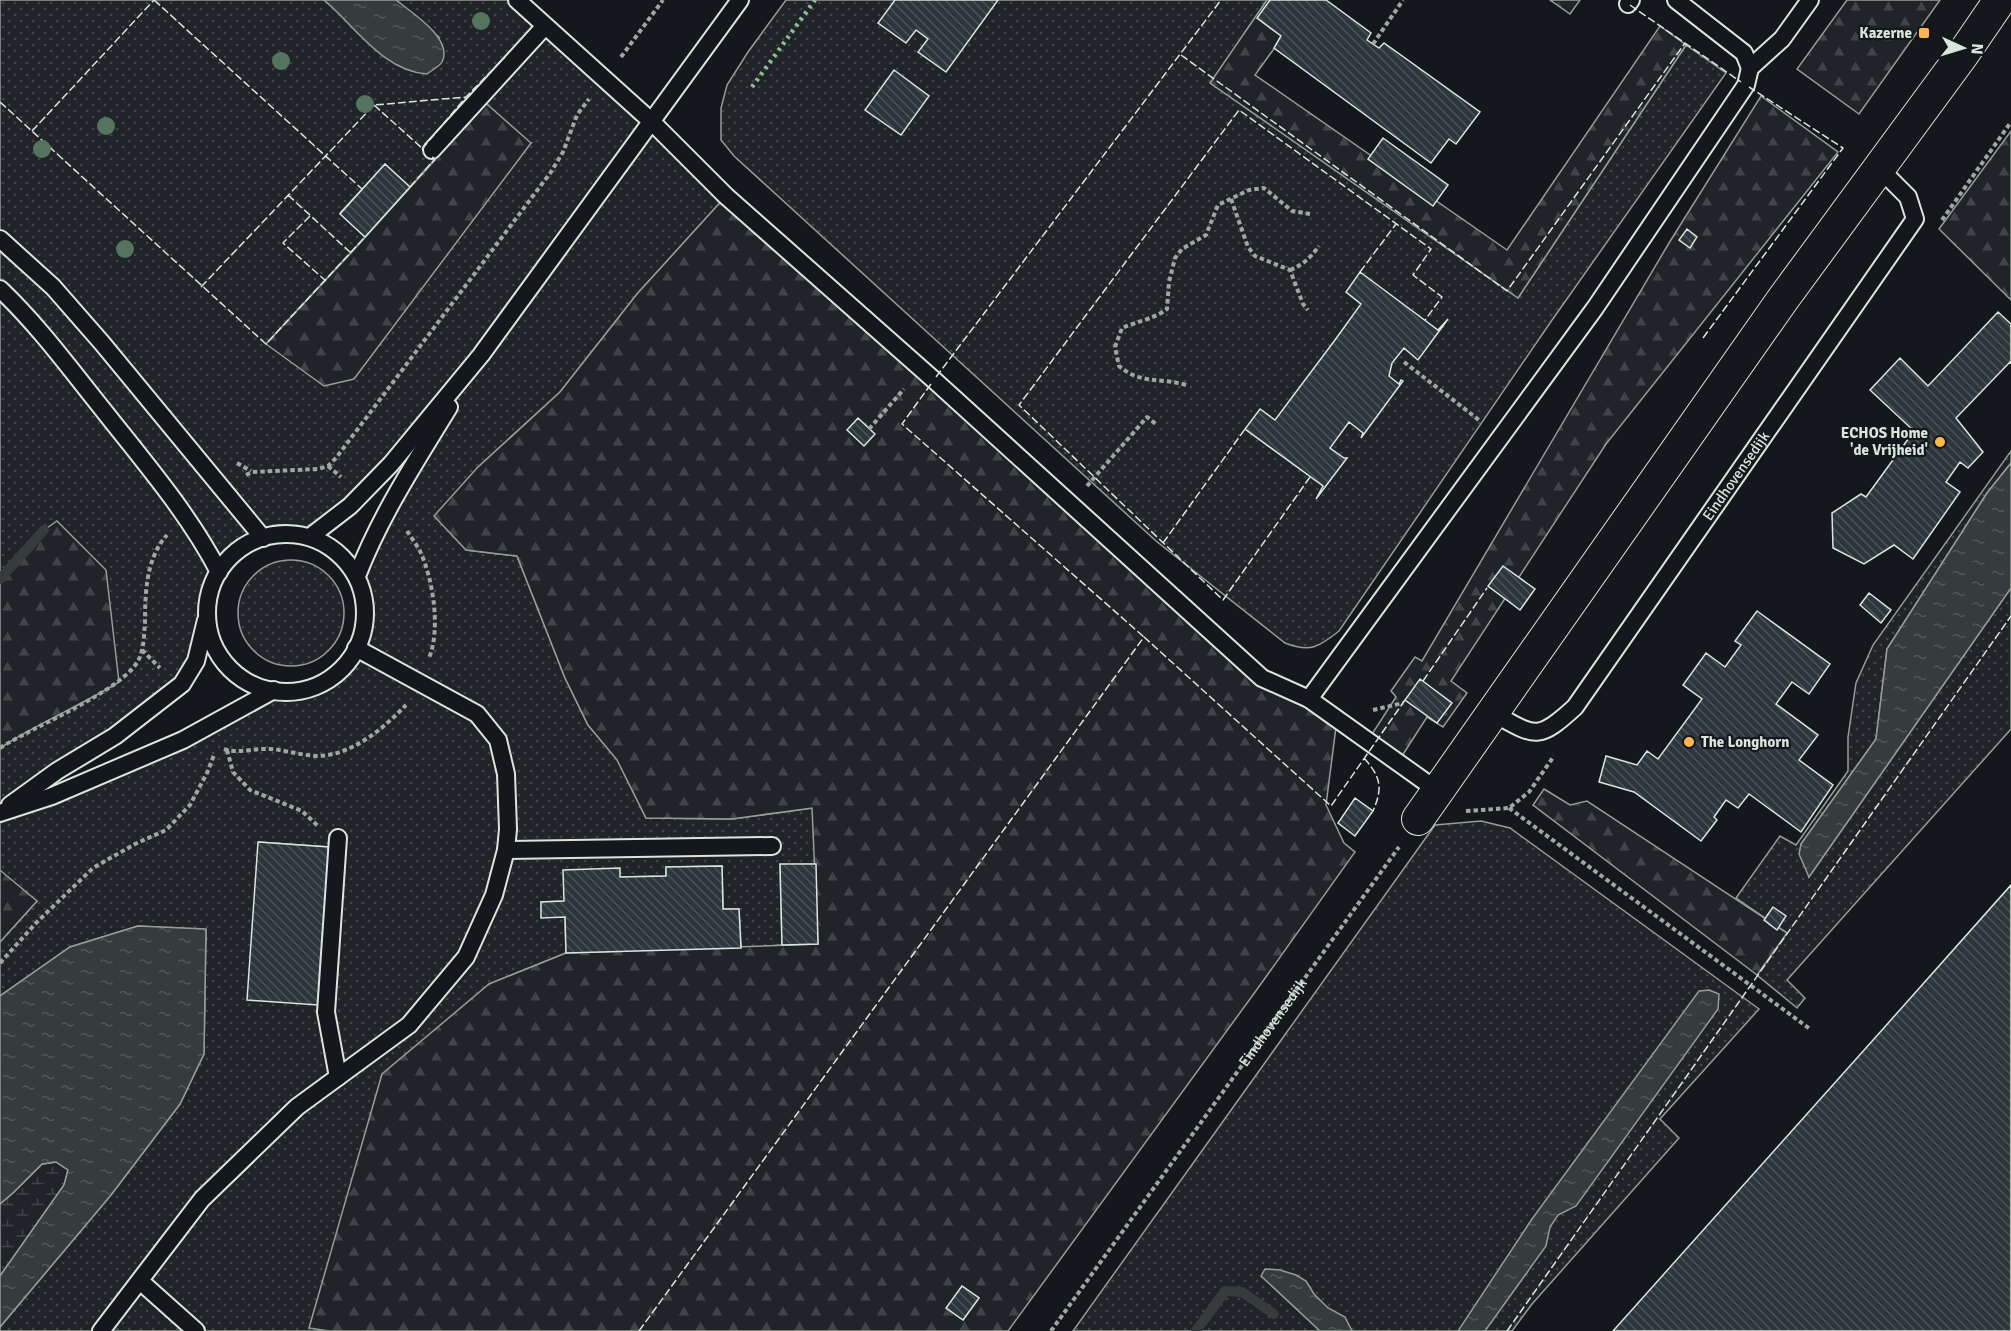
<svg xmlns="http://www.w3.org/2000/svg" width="2011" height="1331" font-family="Signika,sans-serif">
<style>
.grass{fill:url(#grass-dots);stroke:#939e99;stroke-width:1.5;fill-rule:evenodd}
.forest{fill:url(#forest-firs);stroke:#939e99;stroke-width:1.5;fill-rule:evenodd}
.wetland{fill:url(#wetland-marsh);stroke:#939e99;stroke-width:1.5}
.water{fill:url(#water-ripples);stroke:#939e99;stroke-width:1.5}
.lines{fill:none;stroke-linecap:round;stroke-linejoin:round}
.stream{stroke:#363b3e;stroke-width:10}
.building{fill:url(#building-back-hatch);stroke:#d8e6dc;stroke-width:1.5}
.service-casing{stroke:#d8e6dc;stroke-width:20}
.minor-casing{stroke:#d8e6dc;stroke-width:34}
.path{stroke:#9da8a2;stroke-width:4;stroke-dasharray:4.5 3;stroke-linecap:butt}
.service{stroke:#14181c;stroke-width:16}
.minor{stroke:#14181c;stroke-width:32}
.hedge{stroke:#8ac095;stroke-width:4.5;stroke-dasharray:3 4.5;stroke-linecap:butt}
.fence{stroke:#d8e6dc;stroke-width:1.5;stroke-dasharray:8 3;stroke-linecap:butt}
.tree{fill:#55745f}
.poi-dot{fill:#ffb74d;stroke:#14181c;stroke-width:2}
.labels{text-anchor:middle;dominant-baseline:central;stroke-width:4.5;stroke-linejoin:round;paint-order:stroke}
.poi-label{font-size:15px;font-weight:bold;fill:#d8e6dc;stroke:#14181c;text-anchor:end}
.street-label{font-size:15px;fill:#d8e6dc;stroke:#14181c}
</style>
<defs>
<pattern id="grass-dots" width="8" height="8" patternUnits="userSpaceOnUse" patternTransform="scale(1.5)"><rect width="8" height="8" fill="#202428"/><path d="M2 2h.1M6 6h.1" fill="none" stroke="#404447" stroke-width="1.8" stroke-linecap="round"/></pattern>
<pattern id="forest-firs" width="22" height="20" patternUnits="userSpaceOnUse" patternTransform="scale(1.5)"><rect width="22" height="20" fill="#202428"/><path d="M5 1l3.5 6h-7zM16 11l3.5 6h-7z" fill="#404447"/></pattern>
<pattern id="wetland-marsh" width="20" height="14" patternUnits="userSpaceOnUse" patternTransform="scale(1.5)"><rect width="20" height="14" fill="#202428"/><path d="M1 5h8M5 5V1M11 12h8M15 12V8" fill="none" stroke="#404447"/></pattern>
<pattern id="water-ripples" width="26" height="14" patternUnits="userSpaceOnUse" patternTransform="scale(1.5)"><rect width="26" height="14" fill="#363b3e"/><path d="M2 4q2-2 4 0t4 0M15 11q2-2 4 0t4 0" fill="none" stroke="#525759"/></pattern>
<pattern id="building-back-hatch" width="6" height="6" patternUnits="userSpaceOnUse" patternTransform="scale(1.5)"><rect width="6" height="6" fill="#2c363c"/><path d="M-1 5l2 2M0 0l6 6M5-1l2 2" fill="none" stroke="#4a5358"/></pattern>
</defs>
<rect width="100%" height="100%" fill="#14181c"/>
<path class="grass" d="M0 0H324L344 17 440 38 396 0H517L726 196 637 294 560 392 477 468 466 550 517 556 565 678 588 725 617 759 646 818 732 819 813 808 816 864 780 865 782 945 741 948 739 909H723L722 866 666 867V876L620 877 564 901 541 902 542 917H565L566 953 489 984 310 1328 329 1331H0V1327L111 1195 180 1104 204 1054 206 930 138 926 70 947 0 996V942L37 901 0 872V748L20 735 44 530 0 574ZM531 143 266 344 365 237 340 213 385 164 410 187 435 159 429 154ZM478 360 367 548 357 576 365 606 362 637 346 664 322 684 292 692 274 690 52 796 1 812 115 736 196 661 206 619 210 588 225 561 250 541 279 533 311 536 391 464ZM259 842 329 847 318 1005Z
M786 0H1267L1211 83 1518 298 1686 45 1726 73 1550 323 1339 631C1319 647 1310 653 1285 643L1156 541 734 156 721 140V108L727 85 748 52Z
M2011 451V463L1987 493 1887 649 1876 739 1801 844 1809 877 2011 588V729L1787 980 1805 998 1797 1008 1757 975 1787 933 1736 898 1780 836 1796 845 1848 771V737L1856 683 1873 645Z
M238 613a53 53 0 1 1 106 0a53 53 0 1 1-106 0Z
M1481 821 1510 828 1759 1009 1660 1119 1679 1138 1532 1304 1512 1331H1073L1435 825Z"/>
<path class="forest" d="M1267 0H1309L1255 75 1507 250 1660 26 1686 45 1518 298 1210 83Z
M1550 0H1580L1570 14Z
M1847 0H1940L1859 114 1797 69Z
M1761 96 1838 152 1606 444 1451 681 1467 693 1443 727 1427 717 1400 759 1372 734 1396 697 1391 691 1415 657 1422 661 1669 243Z
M480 98 531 143 354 379 324 386 266 344 351 253 435 160 428 154Z
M2011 131V300L1939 229Z
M726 196 1262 678 1337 719 1326 805 1344 843 1355 852 1258 988 1008 1331H329L309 1328 382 1074 489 984 566 953 818 944 812 808 732 819 646 818 617 760 588 725 565 678 517 556 466 550 434 516 477 468 560 392 637 294ZM962 1286 979 1298 963 1320 947 1308Z
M57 521 106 570 119 682C80 706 38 723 0 748V574L44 530Z
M1544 789 1570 805 1587 801 1787 933 1757 975 1533 805Z
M1 871 37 901 0 942V872Z"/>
<path class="wetland" d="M56 1162 68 1170 64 1185 0 1276V1204L14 1192 42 1164Z"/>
<path class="water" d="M324 0H396C411 12 454 39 442 62 440 66 432 70 427 74 383 71 355 26 324 0Z
M2011 463V588L1809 877 1799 854 1801 844 1876 739 1887 649 1987 493Z
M138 926 206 929 204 1054 180 1104 111 1195 0 1327V1276L64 1185 68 1170 56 1162 42 1164 14 1192 0 1204V996L70 947Z
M1709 990 1719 994 1718 1009 1576 1206 1558 1215 1550 1227 1546 1246 1485 1331H1458L1532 1219 1699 991Z
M1265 1269 1280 1270 1296 1275 1306 1281 1314 1294 1328 1308 1345 1317 1352 1331H1320L1261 1276Z"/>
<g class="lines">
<path class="stream" d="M0 579 44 530
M1196 1331 1225 1291 1242 1292 1274 1314"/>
</g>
<path class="building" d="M895 0H998L946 72 918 52 928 39 916 30 906 43 878 23Z
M1270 0H1326L1371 33 1367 40 1379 48 1384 43 1480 112 1456 144 1449 139 1431 163 1274 48 1281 36 1257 18Z
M894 70 929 96 901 135 865 110Z
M1383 138 1448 185 1433 206 1368 159Z
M385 164 410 187 365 237 340 214Z
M1687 229 1697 237 1690 248 1679 240Z
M1360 272 1438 330 1448 319 1418 360 1404 348 1392 363 1389 376 1399 384 1401 380 1403 381 1361 438 1363 433 1349 422 1330 448 1344 458H1347L1316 499 1323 486 1245 429 1260 409 1275 420 1335 340 1361 304 1346 292Z
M1998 312 2011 324V363L2010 362 1956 418 1983 452 1968 468 1960 462 1946 482 1960 492 1913 559 1894 545 1864 564 1833 548 1832 513 1861 494 1866 497 1914 431 1870 390 1900 358 1928 386Z
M858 418 875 434 864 446 847 430Z
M1503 566 1535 589 1520 610 1488 586Z
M1869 593 1891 610 1881 623 1860 605Z
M1757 611 1830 664 1809 694 1792 682 1776 704 1818 735 1799 760 1833 785 1801 832 1749 794 1738 808 1726 800 1714 817 1717 820 1701 841 1634 792 1599 782 1606 756 1637 765 1647 751 1658 759 1702 699 1683 685 1706 653 1725 667 1741 645 1735 641Z
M1420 679 1452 703 1437 723 1405 700Z
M1355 798 1373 811 1355 836 1338 823Z
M258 842 329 847 318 1005 247 1000Z
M780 864H816L818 944 782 945Z
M722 866 723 909H739L741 948 566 953 565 917 541 918V902L564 901 563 870 620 868V877L666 876V867Z
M2011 885V1331H1613L1882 1030Z
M1773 907 1786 916 1777 930 1764 920Z
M962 1286 979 1298 963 1320 946 1308Z"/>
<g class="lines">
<defs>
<g id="service">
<path d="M517 0 651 121 726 196 934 380 1262 678 1309 699 1438 791"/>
<path d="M1676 0 1744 53 1750 68"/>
<path d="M1628 4 1631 0"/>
<path d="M432 150 545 26"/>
<path d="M0 239 53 287 102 343 263 538"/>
<path d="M0 289C39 326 71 370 104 411 145 463 189 514 219 572"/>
<circle cx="286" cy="613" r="79"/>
<path d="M311 536 350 506 391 464 481 355 740 0"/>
<path d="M357 576C380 516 416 461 449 407"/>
<path d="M1309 699 1595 308 1746 85 1750 68 1782 39 1810 0"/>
<path id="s2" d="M1493 713C1535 736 1537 742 1575 707L1915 219 1908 197 1878 167"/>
<path d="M10 805 57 771 115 736 182 684 196 661 206 620"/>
<path d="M0 813 52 796 183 740 274 690"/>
<path d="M506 850 772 846"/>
<path d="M338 1077 326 1012 338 838"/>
<path d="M140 1281 196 1331"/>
<path d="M101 1331 202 1199 297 1107 409 1025 466 957 494 895 506 850 508 829 506 774 498 740 477 714 356 648"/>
</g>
<path id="minor" d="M1418 819 1783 299 1963 54 2000 0"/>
</defs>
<use href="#service" class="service-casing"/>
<use href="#minor" class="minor-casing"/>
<g class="path">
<path d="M1373 44 1403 0"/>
<path d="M621 57 663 0"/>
<path d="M1231 199 1248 247 1255 256 1290 270 1303 304 1308 310"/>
<path d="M1942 220 2011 122"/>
<path d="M1290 270C1303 265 1311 257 1319 246"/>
<path d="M1404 362 1479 420"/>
<path d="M1186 385C1160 377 1141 385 1119 366L1115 347 1122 328C1136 322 1156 318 1167 309L1169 282 1175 258 1182 249 1206 235 1218 205 1249 190 1264 188 1292 211 1310 214"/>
<path d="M869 429 904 389"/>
<path d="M237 463 251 471"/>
<path d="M328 466 341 477"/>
<path d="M246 475 252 472 318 469 328 466 336 458 551 172 563 152 577 115 589 99"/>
<path d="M1087 486 1147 417 1157 425"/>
<path d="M407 531C411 537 416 544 420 551 433 579 441 629 429 658"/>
<path d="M142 650 160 668"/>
<path d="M1373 710 1403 703"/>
<path d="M0 748C32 727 125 690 139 659 144 648 144 634 145 623 145 593 146 558 167 535"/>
<path d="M224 749C238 754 255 748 270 749 285 750 300 755 316 756 351 756 383 729 406 705"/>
<path d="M227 750 233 772 250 790 302 811 318 826"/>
<path d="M1509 808 1810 1029"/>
<path d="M1466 811 1509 808 1529 792 1554 756"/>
<path d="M0 963 36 923 93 868 135 844 166 830 190 805 207 773 214 755"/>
<path id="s1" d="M1051 1331 1399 847"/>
</g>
<use href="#service" class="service"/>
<use href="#minor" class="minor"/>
<path class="hedge" d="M752 87 815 0"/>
<path class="fence" d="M154 0 362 189
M1630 5 1741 82
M1181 55 1507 291 1685 43
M0 102 266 344 365 237
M374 105 423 149
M32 131 154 0
M422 149 466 97 505 57
M410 187 435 159 430 155
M288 195 351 253
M310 216 283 243 326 281
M1360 272 1396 224
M201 287 374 105 466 97
M1703 338 1843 148 1749 87
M936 377 1221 0
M931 384 902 424 1144 637
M1310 477 1223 600 1019 405 1239 110 1431 249 1413 275 1442 297 1425 320
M1163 543 1245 429
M1423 681 1487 588
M1364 758C1381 777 1383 788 1373 811
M639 1331 1144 637 1331 806 1405 700
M1507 1331 2011 616"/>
</g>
<g class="tree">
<circle cx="481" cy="21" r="9"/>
<circle cx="281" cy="61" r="9"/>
<circle cx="365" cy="104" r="9"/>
<circle cx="106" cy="126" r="9"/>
<circle cx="42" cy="149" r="9"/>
<circle cx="125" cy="249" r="9"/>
</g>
<g class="poi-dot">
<rect x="1918" y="27" width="12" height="12" rx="3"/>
<circle cx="1940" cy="442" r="6"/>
<circle cx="1689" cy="742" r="6"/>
</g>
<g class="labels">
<g class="poi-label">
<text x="1912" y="33">Kazerne</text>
<text x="1928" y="433">ECHOS Home<tspan x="1928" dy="17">'de Vrijheid'</tspan></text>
<text x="1701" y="742" text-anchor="start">The Longhorn</text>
</g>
<g class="street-label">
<text stroke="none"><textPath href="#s2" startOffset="376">Eindhovensedijk</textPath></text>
<text stroke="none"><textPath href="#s1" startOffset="380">Eindhovensedijk</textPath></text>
</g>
</g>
<g transform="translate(1963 48) rotate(94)" stroke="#14181c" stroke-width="4.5" paint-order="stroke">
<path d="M0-4.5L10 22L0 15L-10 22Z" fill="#d8e6dc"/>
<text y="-9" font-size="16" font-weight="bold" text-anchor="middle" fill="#d8e6dc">N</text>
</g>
</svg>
